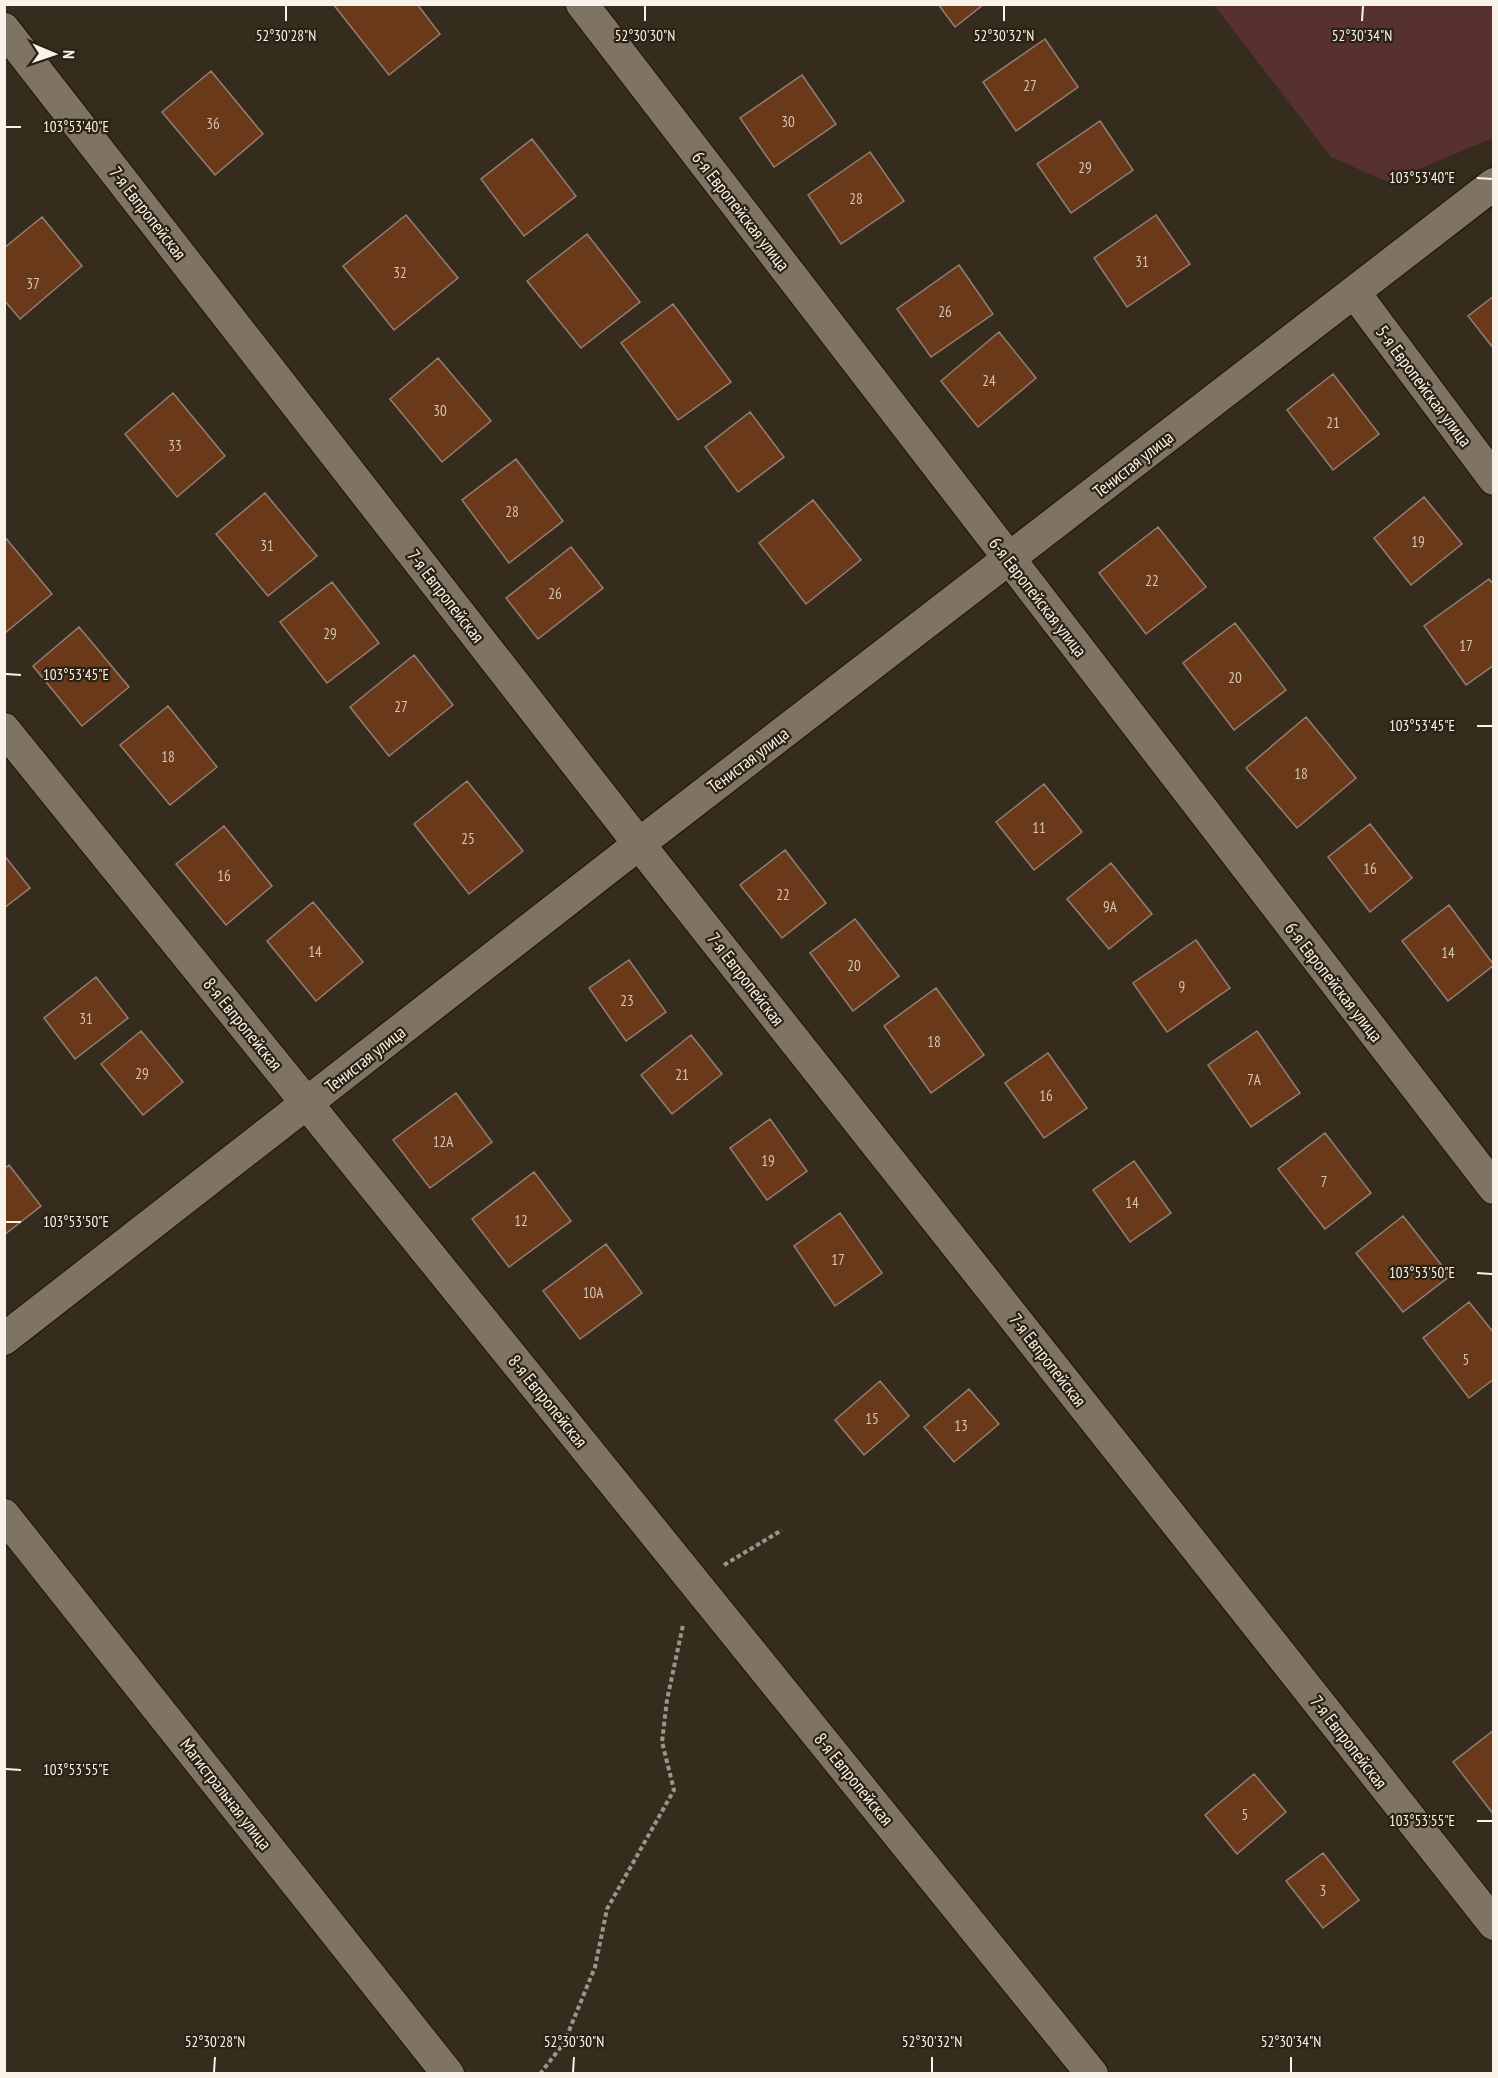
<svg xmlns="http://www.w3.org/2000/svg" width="1498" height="2078" font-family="'PT Sans Narrow',sans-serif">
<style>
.green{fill:#57312f}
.building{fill:#6a3919;stroke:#937f75;stroke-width:1.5}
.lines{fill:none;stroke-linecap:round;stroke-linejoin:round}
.minor-casing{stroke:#1c1406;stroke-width:34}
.path{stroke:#9c9589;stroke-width:4;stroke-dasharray:4.5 3;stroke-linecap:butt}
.minor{stroke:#7f7463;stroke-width:32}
.ticks{fill:none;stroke:#f8f2e8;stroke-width:2}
.labels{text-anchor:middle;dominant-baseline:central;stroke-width:4.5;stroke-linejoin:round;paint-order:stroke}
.number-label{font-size:15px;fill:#d4c4b4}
.street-label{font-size:18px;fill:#f8f2e8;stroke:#2b2213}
.ticks-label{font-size:15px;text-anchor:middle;fill:#f8f2e8;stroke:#2b2213;stroke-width:4.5;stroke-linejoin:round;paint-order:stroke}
</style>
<rect width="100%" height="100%" fill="#352c1d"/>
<path class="green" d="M1214 5H1493V138L1388 182 1331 157Z"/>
<path class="building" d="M333 4H417L440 34 389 75Z
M938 4H984L955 27Z
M1045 39 1078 87 1016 131 983 82Z
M211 71 263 134 215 175 162 112Z
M802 75 836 124 774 167 740 118Z
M1100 121 1133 170 1071 213 1037 164Z
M532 139 576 196 524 236 481 179Z
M870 152 904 201 841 244 808 195Z
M406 215 458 278 394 330 343 266Z
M1156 215 1190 264 1127 307 1094 258Z
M42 217 82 266 20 319 4 300V248Z
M587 234 640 302 581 348 527 281Z
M959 265 993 314 931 357 897 309Z
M1494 296V349L1468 316Z
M673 304 731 382 678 420 621 343Z
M999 332 1036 378 978 427 941 381Z
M438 358 491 421 442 462 390 399Z
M1333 374 1379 434 1333 470 1287 410Z
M173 393 225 456 177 497 125 434Z
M750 412 784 457 738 492 705 447Z
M516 459 563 521 509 563 462 500Z
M265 493 317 556 268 596 216 534Z
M1424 497 1462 544 1411 585 1374 538Z
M813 500 861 560 806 604 759 543Z
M1158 527 1206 587 1146 634 1099 573Z
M4 536 52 594 5 633 4 632Z
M571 547 603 588 538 639 506 598Z
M1489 579 1494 585V665L1466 685 1424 626Z
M332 582 379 643 327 683 280 622Z
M1235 623 1286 690 1234 730 1183 663Z
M79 627 129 687 82 726 33 666Z
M414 655 453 705 389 756 350 707Z
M168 706 217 767 170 805 120 745Z
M1306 717 1356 778 1297 828 1246 768Z
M467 781 523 851 469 894 414 824Z
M1044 784 1082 832 1034 870 996 822Z
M1370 824 1412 878 1370 912 1328 857Z
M224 826 272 886 226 925 176 864Z
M785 850 826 903 782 938 740 885Z
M4 855 30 888 4 908Z
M1111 863 1152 914 1109 949 1067 899Z
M313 902 363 962 316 1001 267 941Z
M1449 905 1494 965 1448 1001 1402 941Z
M855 919 899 976 853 1011 810 953Z
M1196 940 1230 988 1167 1032 1133 983Z
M629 960 666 1012 626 1041 589 988Z
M96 977 128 1018 75 1059 44 1018Z
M936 988 984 1055 931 1093 884 1026Z
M141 1031 183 1082 143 1115 101 1064Z
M1257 1031 1300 1093 1251 1127 1208 1065Z
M691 1035 722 1074 672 1114 641 1075Z
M1048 1053 1087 1108 1044 1138 1005 1083Z
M456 1093 492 1142 430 1188 393 1140Z
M770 1119 807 1171 767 1200 730 1148Z
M1325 1133 1371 1193 1325 1229 1278 1169Z
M1134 1161 1171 1213 1130 1242 1093 1190Z
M9 1165 41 1206 4 1235V1169Z
M534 1172 571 1221 509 1267 472 1219Z
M840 1213 882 1273 835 1306 794 1246Z
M1403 1216 1450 1276 1403 1312 1356 1253Z
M606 1244 642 1293 580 1339 543 1291Z
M1469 1302 1494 1333V1379L1469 1398 1423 1338Z
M880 1381 909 1416 864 1455 835 1420Z
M969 1389 999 1424 954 1462 924 1427Z
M1494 1730V1815L1453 1762Z
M1254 1774 1286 1812 1237 1854 1205 1815Z
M1323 1853 1359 1900 1323 1928 1286 1881Z"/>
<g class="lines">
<defs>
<path id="minor" d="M582 4 1494 1188
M4 29 639 844 1494 1924
M1354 292 1494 479
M4 729 1092 2074
M4 1339 639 844 1494 184
M4 1515 448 2074"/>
</defs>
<use href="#minor" class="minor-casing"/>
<path class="path" d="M724 1565 782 1530
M540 2074 564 2043 595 1967 607 1909 674 1790 662 1742 667 1700 683 1625"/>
<use href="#minor" class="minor"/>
</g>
<path class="ticks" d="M286 21V6M645 21V6M1004 21V6M1362 21 1363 6M6 127H21M1477 178 1492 179M6 674 21 675M1477 726H1492M6 1222H21M1477 1273 1492 1274M6 1769 21 1770M1477 1821H1492M214 2072 215 2057M573 2072 574 2057M932 2072V2057M1291 2072V2057"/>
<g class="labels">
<g class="number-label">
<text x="1030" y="85">27</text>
<text x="788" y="121">30</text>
<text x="213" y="123">36</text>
<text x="1085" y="167">29</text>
<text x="856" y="198">28</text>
<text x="1142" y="261">31</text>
<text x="400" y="272">32</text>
<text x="33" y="283">37</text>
<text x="945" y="311">26</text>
<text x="989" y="380">24</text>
<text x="440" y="410">30</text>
<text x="1333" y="422">21</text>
<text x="175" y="445">33</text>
<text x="512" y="511">28</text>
<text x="1418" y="541">19</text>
<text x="267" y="545">31</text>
<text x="1152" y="580">22</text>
<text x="555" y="593">26</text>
<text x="330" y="633">29</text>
<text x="1466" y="645">17</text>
<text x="1235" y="677">20</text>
<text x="401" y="706">27</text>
<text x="168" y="756">18</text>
<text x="1301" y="773">18</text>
<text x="1039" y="827">11</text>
<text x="468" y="838">25</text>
<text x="1370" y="868">16</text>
<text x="224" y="875">16</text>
<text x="783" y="894">22</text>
<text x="1110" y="906">9А</text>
<text x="315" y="951">14</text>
<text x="1448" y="952">14</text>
<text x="854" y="965">20</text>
<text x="1182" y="986">9</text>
<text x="627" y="1000">23</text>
<text x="86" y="1018">31</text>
<text x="934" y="1041">18</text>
<text x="142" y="1073">29</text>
<text x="682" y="1074">21</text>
<text x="1254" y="1079">7А</text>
<text x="1046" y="1095">16</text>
<text x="443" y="1141">12А</text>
<text x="768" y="1160">19</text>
<text x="1324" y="1181">7</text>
<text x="1132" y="1202">14</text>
<text x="521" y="1220">12</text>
<text x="838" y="1259">17</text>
<text x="593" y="1292">10А</text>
<text x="1466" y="1359">5</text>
<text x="872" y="1418">15</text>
<text x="961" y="1425">13</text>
<text x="1245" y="1814">5</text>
<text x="1323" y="1890">3</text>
</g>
<g class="street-label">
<text transform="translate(741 211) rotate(52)">6-я Европейская улица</text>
<text transform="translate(148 213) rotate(52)">7-я Евпропейская</text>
<text transform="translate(1424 386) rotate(53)">5-я Европейская улица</text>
<text transform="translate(1133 464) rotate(-38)">Тенистая улица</text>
<text transform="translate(446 596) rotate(52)">7-я Евпропейская</text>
<text transform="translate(1038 597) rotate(52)">6-я Европейская улица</text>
<text transform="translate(748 760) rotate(-37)">Тенистая улица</text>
<text transform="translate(746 979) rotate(52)">7-я Евпропейская</text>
<text transform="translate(1334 982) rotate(52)">6-я Европейская улица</text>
<text transform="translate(243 1024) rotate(51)">8-я Евпропейская</text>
<text transform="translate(365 1059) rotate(-38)">Тенистая улица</text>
<text transform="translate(1048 1360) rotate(52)">7-я Евпропейская</text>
<text transform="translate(548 1401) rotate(51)">8-я Евпропейская</text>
<text transform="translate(1349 1742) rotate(52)">7-я Евпропейская</text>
<text transform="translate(854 1779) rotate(51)">8-я Евпропейская</text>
<text transform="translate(226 1794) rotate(52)">Магистральная улица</text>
</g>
</g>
<g class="ticks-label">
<text x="286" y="41">52°30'28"N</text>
<text x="645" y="41">52°30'30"N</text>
<text x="1004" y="41">52°30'32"N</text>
<text x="1362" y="41">52°30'34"N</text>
<text x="76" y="132">103°53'40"E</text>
<text x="1422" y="183">103°53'40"E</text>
<text x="76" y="680">103°53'45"E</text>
<text x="1422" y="731">103°53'45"E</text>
<text x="76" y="1227">103°53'50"E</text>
<text x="1422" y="1278">103°53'50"E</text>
<text x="76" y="1775">103°53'55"E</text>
<text x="1422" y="1826">103°53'55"E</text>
<text x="215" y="2047">52°30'28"N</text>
<text x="574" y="2047">52°30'30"N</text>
<text x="932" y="2047">52°30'32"N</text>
<text x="1291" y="2047">52°30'34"N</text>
</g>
<rect width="1498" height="2078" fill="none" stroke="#f8f2e8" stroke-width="12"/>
<g transform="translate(54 54) rotate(92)" stroke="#2b2213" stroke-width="4.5" paint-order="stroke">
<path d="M0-4.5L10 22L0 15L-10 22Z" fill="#f8f2e8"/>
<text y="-9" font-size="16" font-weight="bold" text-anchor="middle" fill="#f8f2e8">N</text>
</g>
</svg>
